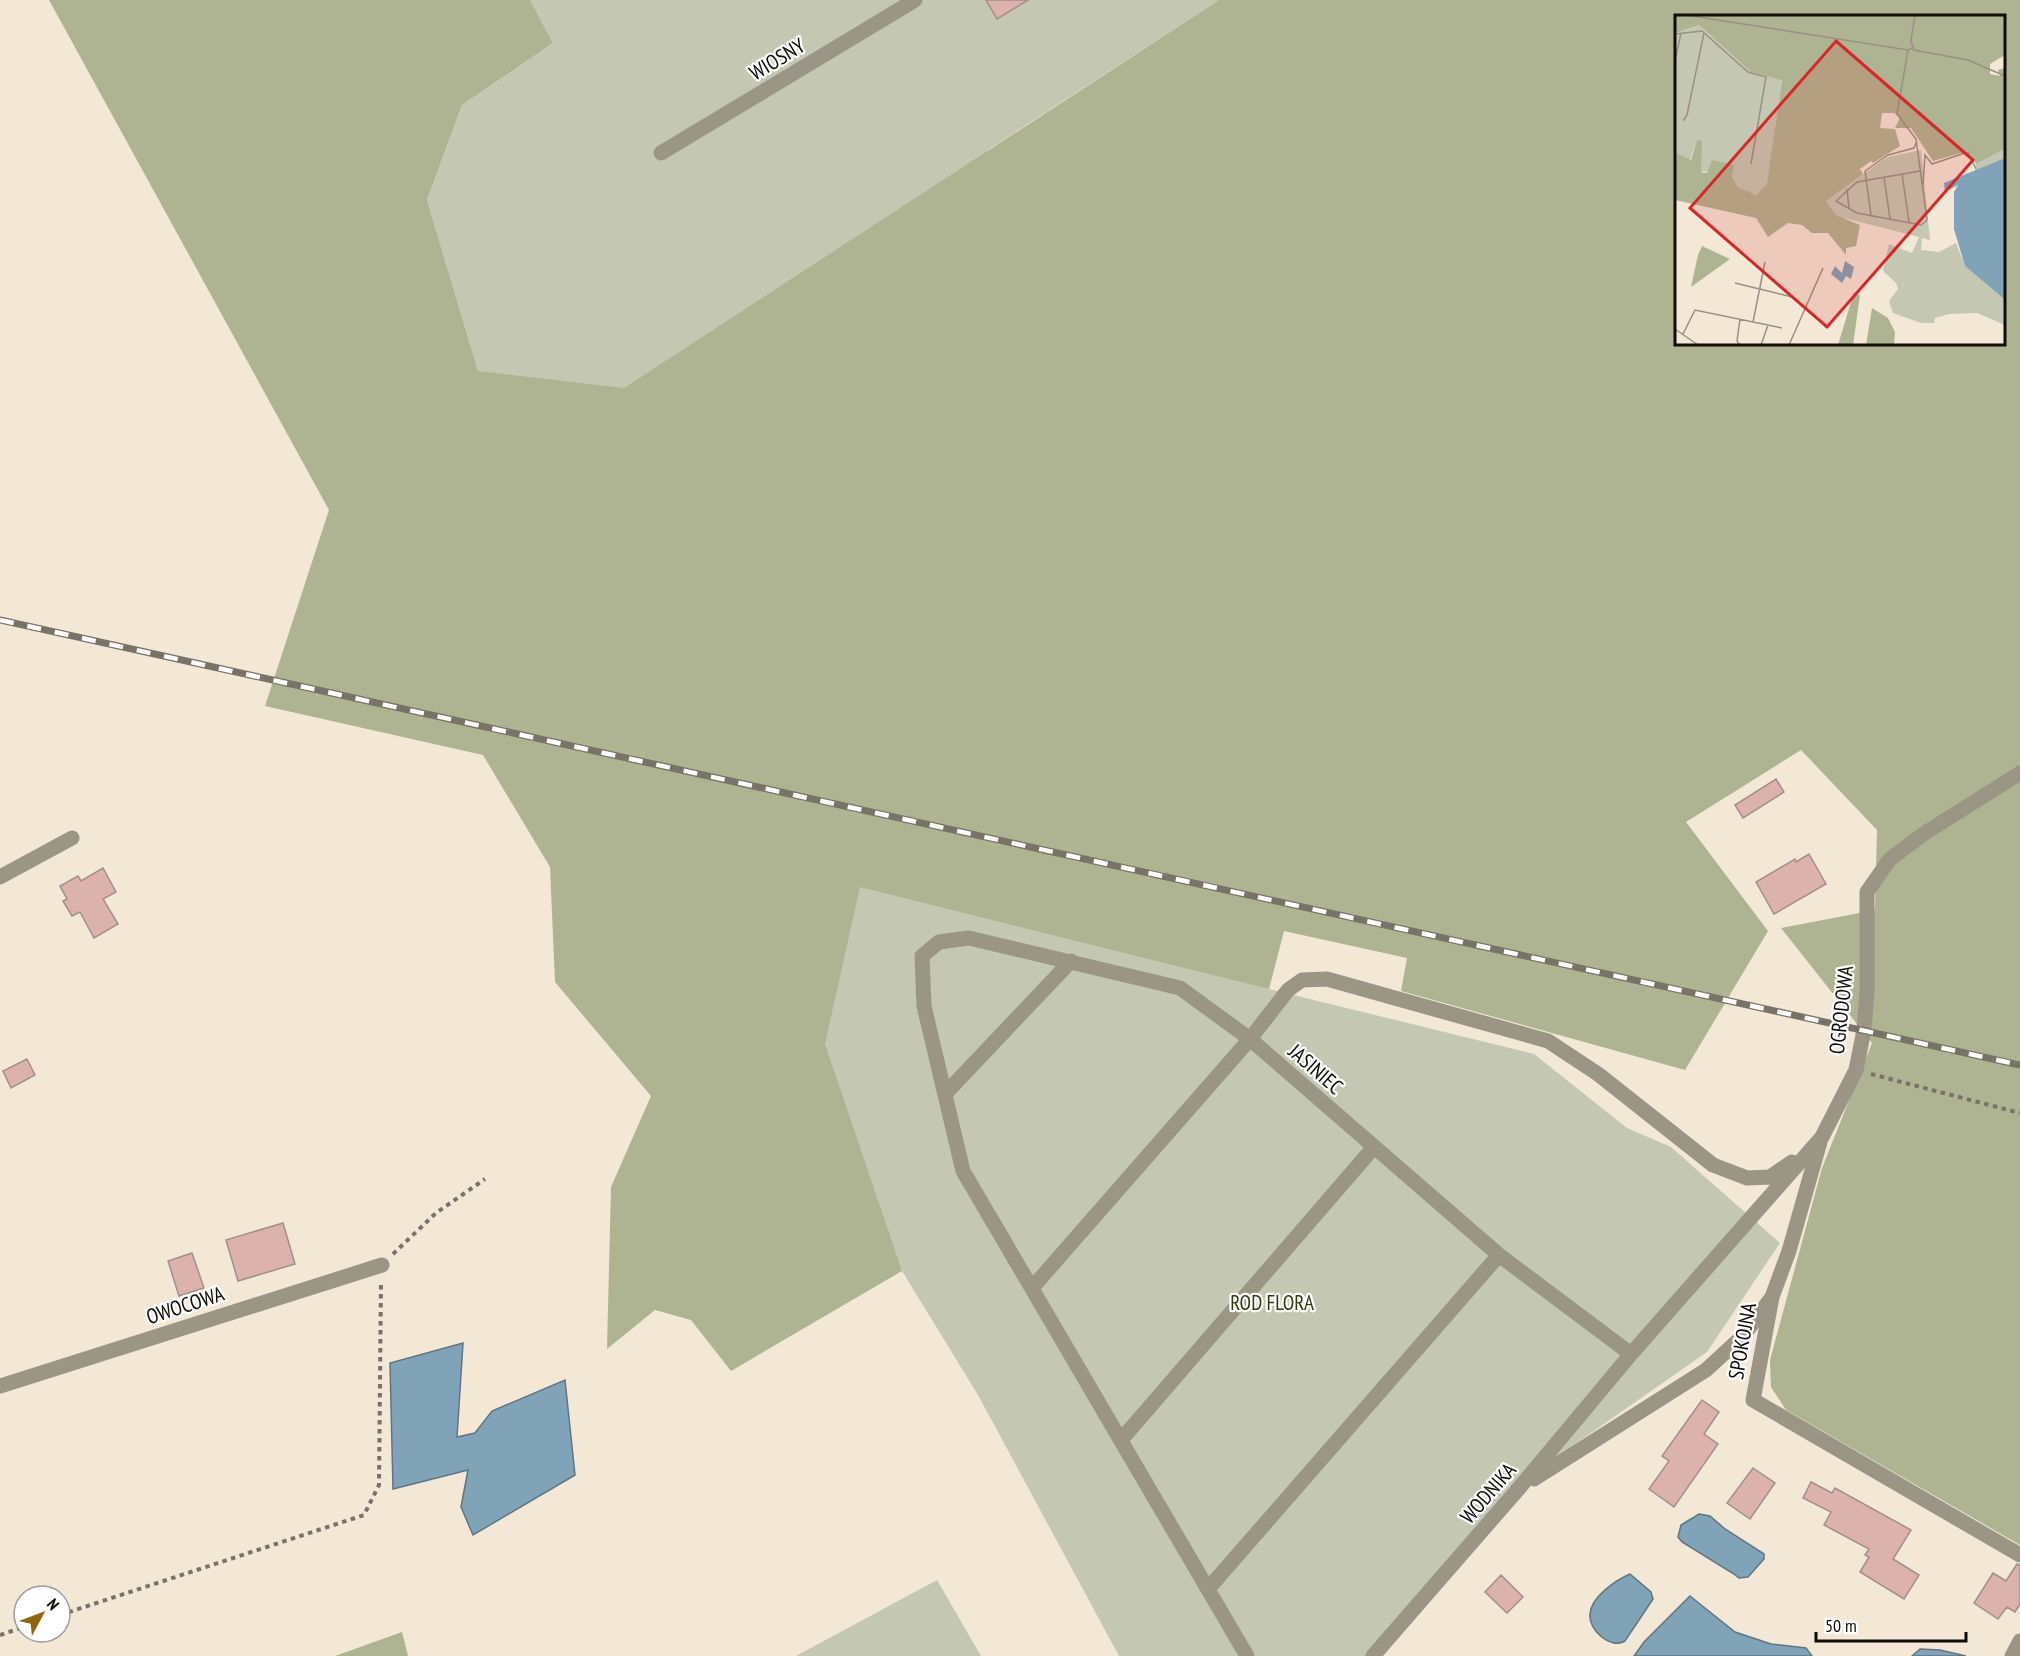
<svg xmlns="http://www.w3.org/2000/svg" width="2020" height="1656" font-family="'PT Sans Narrow',sans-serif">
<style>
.green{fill:#c4c8b3}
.forest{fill:#aeb491;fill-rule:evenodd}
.water{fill:#80a3b7;stroke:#5e7682;stroke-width:1.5}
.building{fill:#dcb3ac;stroke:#a38e8a;stroke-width:1.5}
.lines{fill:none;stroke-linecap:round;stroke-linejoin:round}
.path{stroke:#7a7267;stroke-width:4;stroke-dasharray:4.5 4.5;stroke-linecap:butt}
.minor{stroke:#9b9586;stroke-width:15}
.rail-casing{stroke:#797267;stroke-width:7}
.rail{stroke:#fff;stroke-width:4.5;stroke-dasharray:14;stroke-linecap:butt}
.labels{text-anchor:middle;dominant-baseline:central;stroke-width:4.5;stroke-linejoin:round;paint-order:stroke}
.street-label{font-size:21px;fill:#100d07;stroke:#fff}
.park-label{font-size:21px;fill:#32370b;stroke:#fff}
.inset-road{fill:none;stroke:#989083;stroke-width:1.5}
.view{fill:#d62828;fill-opacity:0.15;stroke:#d62828;stroke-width:3}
.inset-edge{fill:none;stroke:#100d07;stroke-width:3}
</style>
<rect width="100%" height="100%" fill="#f3e7d6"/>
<path class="green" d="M530 0H1219L988 150 956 453 478 371 427 200 462 105 553 43Z
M861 882 1269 989 1534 1054 1627 1128 1671 1147 1780 1243 1707 1352 1512 1488 1366 1656H1119L978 1395 902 1271 818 1044Z
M937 1580 981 1656H796Z"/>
<path class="forest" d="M49 0H530L553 43 462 105 427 200 478 371 624 388 1219 0H2020V1545L1786 1410 1771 1387 1770 1360 1822 1168 1872 1043 1781 928 1875 910 1877 830 1801 750 1686 822 1768 931 1685 1070 1401 991 1407 958 1284 931 1269 989 860 887 825 1044 902 1271 731 1371 691 1320 655 1310 607 1349 611 1187 651 1096 555 982 550 867 483 755 265 706 329 510ZM1676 16H2004V344H1676Z
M402 1632 408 1656H335Z"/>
<path class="water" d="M463 1343 457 1437 475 1433 492 1411 565 1380 575 1475 473 1535 461 1507 468 1470 393 1489 390 1363Z
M1699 1514 1710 1516 1725 1529 1764 1554V1559L1748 1577 1739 1578 1734 1574 1682 1542 1678 1537 1681 1525Z
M1630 1574 1651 1592 1653 1599 1625 1641C1610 1650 1588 1629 1590 1614 1591 1597 1616 1580 1630 1574Z
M1690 1596 1735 1632 1771 1644 1806 1648 1812 1656H1634L1644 1642Z
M1920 1649 1940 1650 1966 1656H1912Z"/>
<path class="building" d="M986 0H1028L997 19Z
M1776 779 1784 792 1743 818 1735 805Z
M1809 854 1826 884 1774 914 1756 882 1795 859 1796 862Z
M103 868 116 892 103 899 118 924 94 938 80 912 72 916 63 901 67 899 60 886 78 876 81 881Z
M27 1059 35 1075 11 1088 3 1071Z
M283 1223 295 1264 238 1281 226 1240Z
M192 1253 204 1288 179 1296 168 1261Z
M1702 1400 1719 1412 1704 1434 1718 1444 1674 1507 1649 1489 1669 1461 1662 1456Z
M1753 1468 1775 1483 1750 1519 1727 1503Z
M1811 1482 1832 1493 1835 1488 1911 1530 1893 1559 1919 1575 1904 1599 1860 1572 1869 1557 1865 1555 1869 1549 1824 1525 1831 1512 1803 1498Z
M2017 1564 2020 1565V1604L2015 1612 2007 1607 1998 1619 1974 1603 1993 1573 2006 1581Z
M1501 1575 1523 1597 1507 1613 1485 1592Z"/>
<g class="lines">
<path class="path" d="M1871 1074 2020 1113
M393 1254 436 1213 485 1179
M60 1615 364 1515 379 1485 381 1281
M0 1635 24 1627"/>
<path class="minor" d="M661 153 915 0
M0 877 72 838
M945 1094 1071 961
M1032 1288 1250 1039 1288 990 1302 980 1327 979 1548 1041 1598 1074 1713 1165 1747 1178 1770 1177 1792 1162
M1772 1297 1789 1251 1820 1142
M0 1386 382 1265
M1121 1440 1374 1147
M1534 1479 1706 1370 1743 1336 1772 1297 1753 1400 2020 1555
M1208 1589 1499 1255
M1247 1656 963 1171 924 1006 922 956 939 942 969 938 1180 988 1250 1039 1499 1255 1631 1354
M1373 1656 1520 1487 1631 1354 1822 1137 1856 1070 1864 1030 1867 992V892L1890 859 1925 833 2020 773
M2012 1656 2020 1641"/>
<defs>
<path id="rail" d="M0 620 2020 1065"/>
</defs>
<use href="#rail" class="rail-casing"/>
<use href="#rail" class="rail"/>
</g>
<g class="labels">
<g class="street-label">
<text transform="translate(777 59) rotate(-31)">WIOSNY</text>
<text transform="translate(1841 1010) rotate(-84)">OGRODOWA</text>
<text transform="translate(1316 1069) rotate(41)">JASINIEC</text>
<text transform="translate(185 1305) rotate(-18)">OWOCOWA</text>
<text transform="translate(1742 1341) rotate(-80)">SPOKOJNA</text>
<text transform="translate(1488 1493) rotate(-49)">WODNIKA</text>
</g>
<g class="park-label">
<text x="1272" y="1302">ROD FLORA</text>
</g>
</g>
<g transform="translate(1675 15)">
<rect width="330" height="330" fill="#f3e7d6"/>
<path d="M24 10 76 57 107 64 99 122 122 146 80 180 63 172 57 162 58 150 26 158 22 125 15 145 0 137V18ZM330 134V143L300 158 301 149ZM246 135 255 225 247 223 246 235 264 237 281 228 290 251 330 285V310L302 298 274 299 260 303 259 308H246L218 298 214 286 223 274 221 268 208 256 214 229 237 238 244 222 161 201 150 185 213 142Z" fill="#c4c8b3"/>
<path d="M0 0H330V40L315 49V59L325 61 323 55 330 53V134L301 149 293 136 258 146 236 113H220L225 103 219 98H207L205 113 220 114 225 131 198 148 196 146 185 154 188 159 151 186 161 200 185 210 181 231 171 233V240L153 218H137L127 210 113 208 93 222 81 203 0 185V137L16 145 22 125 27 126 26 158H32L37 145 59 150 57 162 63 172 81 180 92 169 107 65 76 57 24 10 0 18ZM27 231 55 244 16 272 23 240ZM179 277 185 280 178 330H163ZM197 293 213 303 220 317 219 330H191Z" fill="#aeb491"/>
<path d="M330 143V285L290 251 279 214V177L283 170 270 177 269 168ZM170 246 179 252 176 264 171 261 167 268 156 259 160 251 167 258Z" fill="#80a3b7"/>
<path class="inset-road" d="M11 0 233 35 237 33M240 0 236 26 239 35 293 45 330 61M0 19 27 16 73 57 91 62 76 149M233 35 222 99 241 124 252 204 251 206 246 210 182 198 161 186 182 167 245 156M0 46 6 18M8 106 12 100 29 18M227 159 234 207M209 162 215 204M248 170 250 140 257 149 293 137 301 154M172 174 174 194M196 200 190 156 213 140 239 133 241 128M60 268 117 282M78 307 90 247M0 314 23 330M8 319 20 295 107 313M65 330 62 326 65 304M86 330 93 310M114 330 148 253"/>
<path class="view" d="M161 26 298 145 152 312 15 193Z"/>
<rect width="330" height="330" class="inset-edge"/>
</g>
<g transform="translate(42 1614) rotate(49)"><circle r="28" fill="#ffffff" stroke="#9f9e9c" stroke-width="1.5"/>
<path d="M0-4.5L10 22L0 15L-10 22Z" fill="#92640f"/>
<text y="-9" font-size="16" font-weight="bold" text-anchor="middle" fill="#100d07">N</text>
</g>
<path d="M1816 1632v9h150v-9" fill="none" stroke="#100d07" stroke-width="3"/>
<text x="1825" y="1632" font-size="18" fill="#100d07" stroke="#ffffff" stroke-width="4.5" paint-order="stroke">50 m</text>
</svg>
